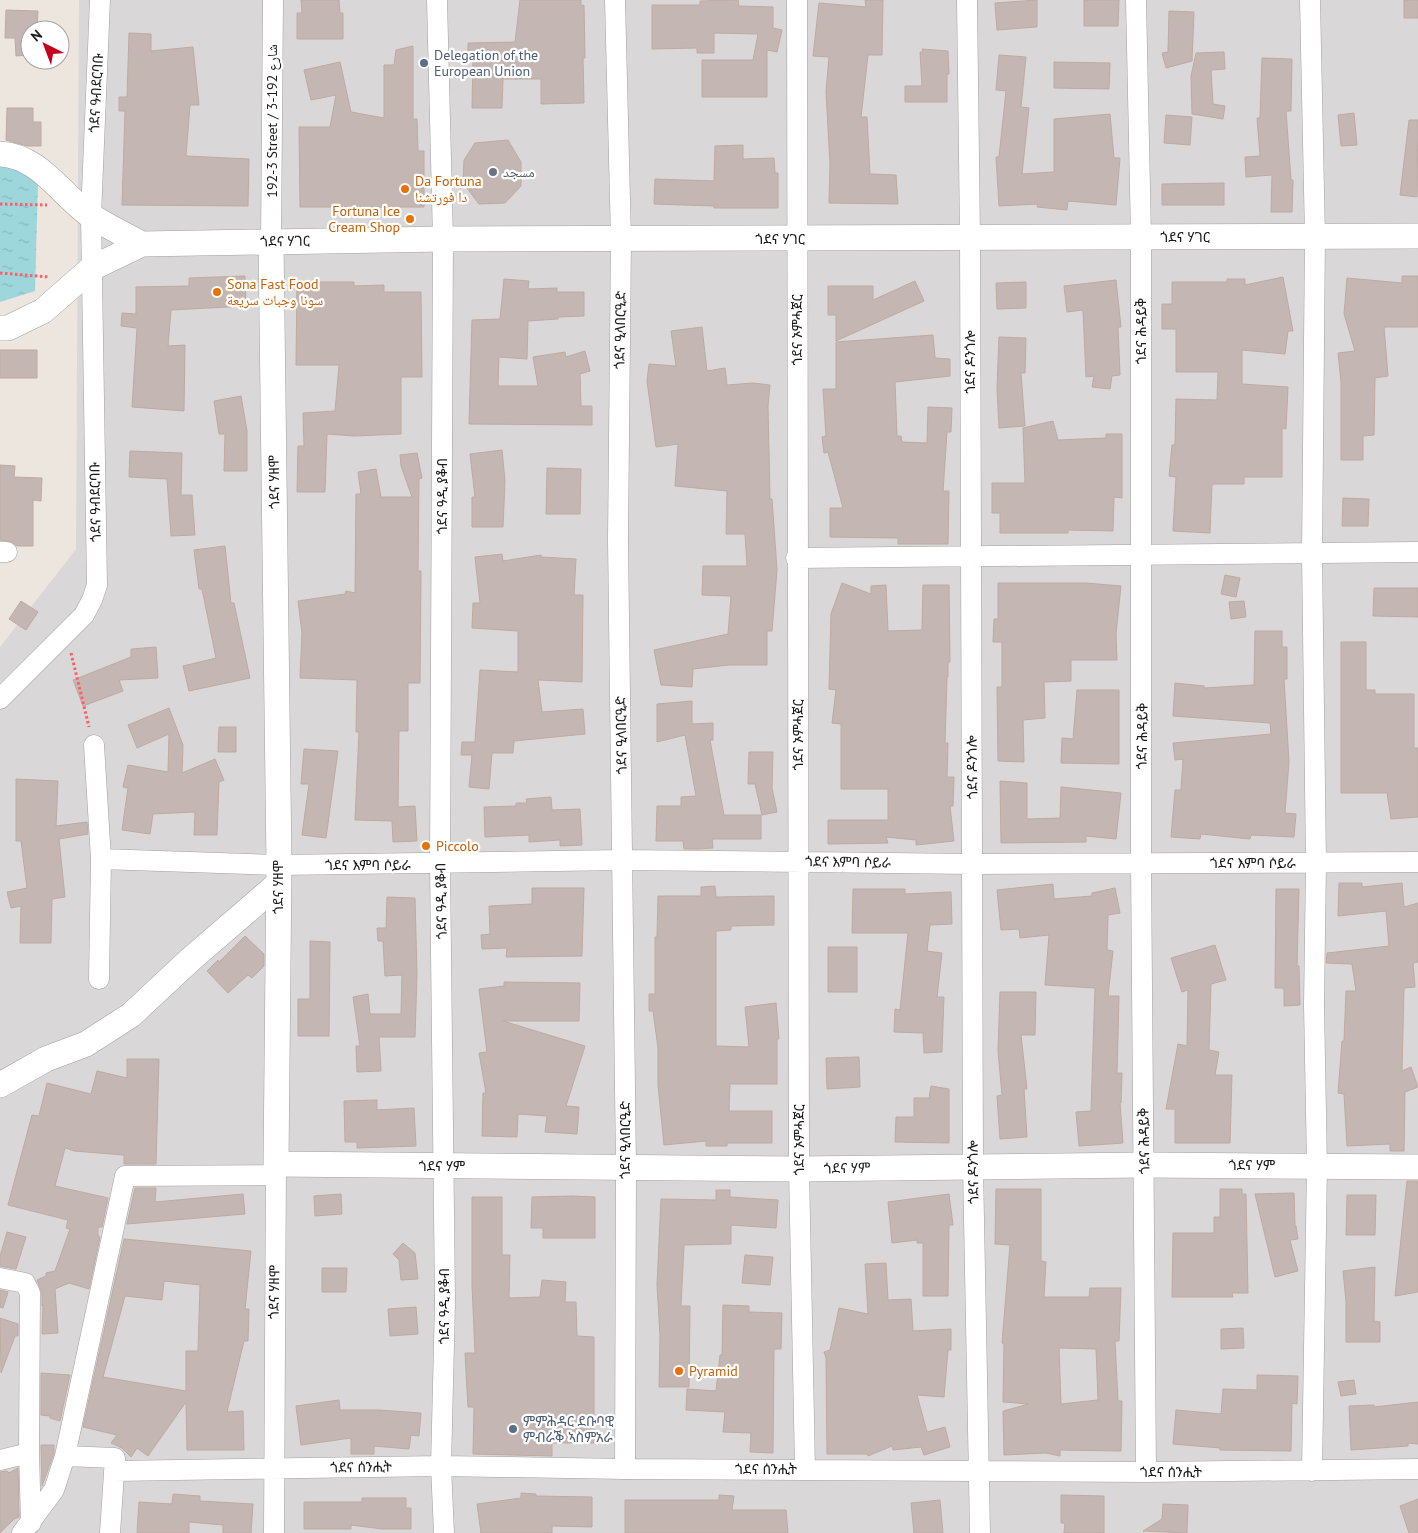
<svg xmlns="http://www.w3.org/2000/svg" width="1418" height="1533" font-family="'PT Sans','Noto Naskh Arabic','Noto Sans Ethiopic',sans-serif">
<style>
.residential{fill:#d9d7d7}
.water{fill:url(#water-ripples)}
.building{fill:#c4b7b3;stroke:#bfaaa1;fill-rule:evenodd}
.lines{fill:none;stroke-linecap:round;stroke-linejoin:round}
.minor-casing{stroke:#a1a1a1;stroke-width:21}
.tertiary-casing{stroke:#a1a1a1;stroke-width:26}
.path{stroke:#fe5f66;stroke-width:3;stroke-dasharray:2.5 2.5;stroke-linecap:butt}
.minor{stroke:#fff;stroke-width:20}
.tertiary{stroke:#fff;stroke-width:25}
.service-dot{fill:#5c6f8a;stroke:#fff;stroke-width:2}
.worship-dot{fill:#6b7280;stroke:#fff;stroke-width:2}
.food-dot{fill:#e8710a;stroke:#fff;stroke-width:2}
.labels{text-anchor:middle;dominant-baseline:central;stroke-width:4.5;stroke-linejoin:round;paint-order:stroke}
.service-label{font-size:14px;fill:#4e5e75;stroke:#fff;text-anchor:start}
.street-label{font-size:14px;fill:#1a1a1a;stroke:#fff}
.worship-label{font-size:14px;fill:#5b616d;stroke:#fff;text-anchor:start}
.food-label{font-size:14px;fill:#c56008;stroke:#fff;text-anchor:start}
</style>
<defs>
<pattern id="water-ripples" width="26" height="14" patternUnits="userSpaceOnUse" patternTransform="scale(1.25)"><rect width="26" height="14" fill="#9dd7dc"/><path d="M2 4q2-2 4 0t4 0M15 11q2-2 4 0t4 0" fill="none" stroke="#87b8bc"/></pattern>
</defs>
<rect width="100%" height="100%" fill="#ede6df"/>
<path class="residential" d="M79 0H1418V1533H0V647L76 549Z"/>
<path class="water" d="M0 162 7 163 38 182 35 291 0 302Z"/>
<path class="building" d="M301 0H339L340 13H343V39H297V13H302Z
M520 0H581V6L584 5 585 58H583L584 103 541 104V79H503L502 108H472L473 57H468V43L515 42Z
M738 0 739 6 773 7V28L782 30 777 52 767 50V97H702V60H753L758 34 714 33V53H697V48L652 49V5H700V1Z
M865 0H883L882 55H868L861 117H867L870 174 896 175 898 204 829 203 830 164 826 91 829 57 813 56 819 3 866 7Z
M1037 0V27L997 30 995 3Z
M1084 0H1119L1118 26H1084Z
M1404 0H1418V18H1404Z
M6 10 38 11 37 30H30V55L16 56 15 38H5Z
M1169 11 1194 12 1192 61 1166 68 1162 53 1168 52Z
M129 33 151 34V51L193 47 199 105H190L186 156 249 159 248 206 122 205 125 111H119V97H127Z
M413 46V119H417L418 151H424V207H300L299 127H330L336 95 311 100 304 70 340 62 351 112 384 118V65H394L396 50Z
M922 49 948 51 949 74H947V102H905V86H922L920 52H923Z
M1224 52 1225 69 1211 70 1213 104 1225 106 1223 119 1192 114 1191 76 1196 53Z
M999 55 1026 57 1021 107 1029 108 1022 174 1054 172V119L1110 114 1114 158H1120L1116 205 1068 201 1067 210 1037 207 1038 204 999 206 996 157H999L1006 91 996 90Z
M1262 58 1292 59 1291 111H1286L1291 180H1293L1292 212H1271L1272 175 1246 177 1245 157 1260 156 1257 118H1260Z
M1054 62 1110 63 1109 89 1054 88Z
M7 108H33V122H41V146H27L6 140Z
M1354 113 1357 145 1341 146 1338 115Z
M1166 115 1192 117 1190 145 1164 143Z
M1409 120H1418L1417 197 1400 195Z
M508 140 521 162V186L505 203 479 204 463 183 464 160 475 143Z
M743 145V159L774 158 775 173H778V208H714V206L654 204 655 179 714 181 715 146Z
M1224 183V205H1162V184Z
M245 276 246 306 171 310 168 346 185 345 184 411 132 407 137 328 121 326 122 313 136 314V287L189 286V278Z
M1402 276H1418V327H1384L1388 376 1375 378 1374 435 1363 436V460H1341V382L1338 353 1355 351 1344 314 1347 278 1402 283Z
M1283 277 1293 331H1288L1285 354 1242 350V384L1288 387 1286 429 1282 428V477H1244V484H1212L1210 533 1173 531 1176 477 1169 476 1172 445H1175L1176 399 1217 400 1218 372H1176V329H1162V304H1172V282H1227V279H1245V285Z
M504 279 529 281 528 289 557 288V292H584V316L558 317V319L528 321 527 359 499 357 498 386H538L533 357 565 352 566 357 585 351 590 371 580 374 581 406H592V425L469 424 472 320 500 319Z
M1116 280 1121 327H1118L1120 375 1112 376 1110 389 1092 387 1094 376 1086 377 1083 310 1067 312 1064 286Z
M915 281 924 301 836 341V315H828V286H873V300Z
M297 282H354V286L384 285V292H421L422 377H401V434L354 436 327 434 325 492H297L298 446H304L303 413 335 411 339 365H296Z
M1026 282V308L997 309 996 283Z
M702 327 707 371 725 368 727 385 753 383 770 385 768 406 770 499H772L777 570 772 631H767V665H729L693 669 692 687 661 685 654 650 728 634 731 596 702 595 703 566H747L745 534H726L727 491 675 486 678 444 656 447 647 381 649 364 676 366 671 331Z
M933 335 935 358 950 359V376L895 382 897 436H901L902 442 927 443 928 407 952 408 951 432H947L943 491H949L948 544H898V538L830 537V508H843L828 452 824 453 822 437 826 436 823 389H836V342Z
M999 337 1026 338 1025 373H1021L1025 426 999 428 997 388Z
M0 350H37V378H0Z
M241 396 247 431V471H224L225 434H219L214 401Z
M1053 421 1058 440 1106 438V434H1122V498L1114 497 1113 531 1068 530V533H1000V513H992V483H1025L1023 428Z
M502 450 505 481 503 527H472V497H475L470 454Z
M130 451 182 453 181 495H192L195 535 171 536 167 479 129 477Z
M417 453 422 478 419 479 418 571H421L420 683H408V731H399L398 807 415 806 417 841 393 842 392 821 355 820 359 732H356L357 680 300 678 302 633 298 601 345 594 346 591 355 593 356 494H361L358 472 376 469 381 497H412L401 466 400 455Z
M0 465 15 466 14 477 42 478 41 501 33 500V546H17L12 542 0 540Z
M547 468 581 469 580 514H546Z
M1343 498 1369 499 1368 526H1342Z
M225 546 231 603H234L250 678 189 691 183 666 216 658 202 589H199L194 550Z
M502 554 503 561 541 555V557L576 559 574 595H583L582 682 538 680 542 712 583 709 585 734 514 741 513 753H492L489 789 469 787 472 755H461L462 742H475L480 670 518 672V631L472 628 473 603H480L475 557Z
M1225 575 1240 578 1236 597 1221 594Z
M842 583 871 594V586L886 585 888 631 922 630 923 585H949L950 662H948V677H947L945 743H948L947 777H954L953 806H950L954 841 916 845V840L886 837 888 843 828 844V820H888V789H841V724L832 723 836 690 829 689 831 614Z
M998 583H1086L1121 586 1116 634 1117 660H1071V681L1044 682 1045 718 1023 720 1024 762 998 761 997 687H1002V642H993L994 619H998Z
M1374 588H1418V617L1373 616Z
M21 601 38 612 26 630 9 619Z
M1244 601 1246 617 1231 619 1229 602Z
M1255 631H1282V647H1287V679H1284L1289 762 1285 813 1296 814 1294 837 1251 835 1250 839 1201 834 1200 839 1171 837 1175 790H1181L1183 759 1175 760 1173 743 1271 734 1270 723 1173 716 1175 683 1204 686V688L1254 685Z
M1341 642H1366V690H1375V694H1414V748H1418V817L1391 819 1387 793H1341Z
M156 647 158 678 119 680 123 691 83 706 73 680 131 657V649Z
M1077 690H1119V764L1061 763 1062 738 1073 739Z
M692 701V724L713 723V740H710L724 815H761V839H712L713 848 698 849H684L683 841H656L657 806H681V797L696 796 685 735 657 742V704Z
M169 708 183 745 182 773 215 759 224 780 219 782 217 835H194L195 812 153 814 150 834 122 830 128 788 123 787 128 765 168 772 169 734 137 748 128 725Z
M219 727H236V752H218Z
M304 749 338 751 326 838 302 835 309 784H301Z
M749 752H773L772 788 777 812 762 815 755 784H748Z
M16 779 58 781 56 826 87 822 88 834 59 839 65 897 52 899 51 943H20L21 906 11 908 7 892 27 888 21 841H16Z
M1000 781 1027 783V819L1060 818 1061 787 1121 793 1116 839 1086 836V842L1001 843Z
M551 797 552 810 580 809 582 845 560 846V840L529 842V835L485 837 484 807 516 806V803H527L526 799Z
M1339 883H1362V887L1402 883 1404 907 1418 903V962L1413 963 1415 987 1404 988 1402 1071 1411 1067 1418 1087 1405 1092 1404 1151H1390V1144L1347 1146 1344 1094 1338 1093 1342 1041H1344L1346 991H1356L1352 964 1326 963 1327 953 1389 946 1386 911 1338 916Z
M1053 884 1054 899 1092 896V893L1115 888 1120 913 1108 915 1107 950 1113 951 1108 996H1119L1117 1073H1122L1121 1103H1120L1123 1143 1079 1146 1076 1112 1091 1111 1095 988 1045 985 1049 935 1020 938 1019 929 1001 930 997 890Z
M715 886 716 897 774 896V925L731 926V930L716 931V1046L749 1047 745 1007 776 1003 779 1039H777V1084H730L729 1111H772V1143H727V1146H706V1141L664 1145 658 1085V1048L653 1011H649V994H655V937H657L658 896H701V887Z
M532 888H584L582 956 506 957 507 948 482 949 481 935 490 934 489 906 532 904Z
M853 889H905V894L951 892 952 924 930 925 927 951 942 953 937 997H944L942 1052 924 1053 923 1033 894 1032 895 1009 900 1010 908 933H852Z
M1276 889H1299L1297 966H1299L1300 1005 1284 1006V988H1275Z
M387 897 415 898 417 974 415 1037H379L381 1071 357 1072 356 1046H360L353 997 368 994 370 1014H401L402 975 385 976 383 941H378L377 928H386Z
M245 936 264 954V966L252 978 248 975 228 993 207 971 218 960 219 962Z
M310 941 330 942 329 1036H298V999H310Z
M1215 945 1226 980 1211 984 1209 1050 1219 1052 1215 1075H1232L1230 1143H1175V1109H1166L1178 1044 1187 1046 1188 990 1182 992 1171 958Z
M828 947H857V992H828Z
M504 982 580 983 579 1021H503L585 1046 566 1106 579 1107 577 1134 545 1132 547 1116 518 1114 517 1137 482 1136 483 1093H486L479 1053 487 1052 479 989 504 986Z
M1000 992H1036L1035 1035H1021L1027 1089H1024L1027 1137 1000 1139 997 1096 1002 1095 998 1051Z
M859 1057 860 1087 827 1089 826 1058Z
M127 1059H159L156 1164H124V1155L74 1151 65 1148 55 1186 108 1198 102 1227H98V1236L100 1237 89 1289 69 1283 55 1289 58 1333 42 1334 43 1304 42 1306V1293L37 1280 46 1276V1273L55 1271 70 1229 66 1228 68 1220 8 1205 32 1115 39 1116 47 1083 91 1094 97 1071 127 1078Z
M931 1086 949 1089V1143L895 1142 896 1117H914V1098H929Z
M377 1100V1110L414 1108 416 1146 357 1148V1142H345L344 1101Z
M1407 1181H1418V1292L1395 1296Z
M135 1188H156L155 1202 243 1194 245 1214 127 1224Z
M996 1189H1041V1261L1046 1262 1044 1297H1089L1090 1288H1121L1119 1341H1115L1118 1401H1122L1121 1451 1060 1450V1456L1046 1453 1004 1455 1003 1411 1029 1404 1003 1402 1004 1344 1002 1343 1010 1245 995 1244ZM1059 1348 1096 1349 1098 1400 1061 1404Z
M1220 1189H1242V1194H1246L1248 1293H1232L1233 1297H1172L1173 1233H1214V1217H1220Z
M716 1190H730V1197L778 1200 776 1228 731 1225V1244L684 1245 681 1306H690L689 1387H659L660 1336 657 1285 661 1199 716 1200Z
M1294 1193 1295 1226H1296L1298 1239 1290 1240 1298 1271 1275 1277 1255 1194Z
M341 1194 342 1214 315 1216 314 1196Z
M949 1194 953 1225H949L948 1296H923V1243H917V1240L892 1243 888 1202Z
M1347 1195H1376L1375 1235H1346Z
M572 1196 595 1197V1238H543V1228H531L532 1197Z
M472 1197H502V1255H510L509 1298 540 1297 542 1280 566 1282 565 1302H576L577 1336 594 1337V1443H552V1456L473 1454 474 1407H468L465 1353H475L472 1285Z
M7 1232 26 1237 16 1269 0 1266V1256Z
M124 1239 251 1251 245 1309H249L248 1341H244L227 1412 243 1411 244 1450H187L186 1402 148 1456 137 1448 131 1457 122 1448 111 1443 117 1435 83 1427ZM164 1281 200 1285 198 1351H186V1391L103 1377 125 1296 162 1300Z
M403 1243 415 1253 418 1279 401 1280 399 1260 393 1254Z
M745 1255 773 1257 770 1285 742 1283Z
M886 1263 888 1300 911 1299 913 1331 951 1329V1350H948L944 1397 917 1395 927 1432 945 1427 950 1447 924 1455 921 1447 893 1450 892 1446 868 1456 867 1454H827L826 1358 824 1352 830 1350 839 1308 868 1314 865 1264Z
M1375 1267 1374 1321 1380 1322V1342H1346V1301L1343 1271Z
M322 1268H347L346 1292H322Z
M0 1290 8 1292 3 1308 0 1307Z
M723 1305 749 1306V1312L782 1313 781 1349H774L773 1453 750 1452 751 1433 723 1432 725 1412 686 1410 687 1389 716 1391 720 1355H722Z
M416 1307 418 1334 390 1336 388 1309Z
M0 1318 18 1324V1336H15L1 1373Z
M1243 1328 1244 1348 1221 1349V1329Z
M41 1373 70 1375 60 1421 50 1418V1416L41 1415Z
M1257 1375 1298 1376 1297 1404 1292 1403 1291 1451 1220 1450V1448L1173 1444 1176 1410 1221 1414 1223 1389 1257 1390Z
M1354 1380 1356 1394 1341 1396 1338 1382Z
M339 1400 340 1410H379L421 1413 419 1436 411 1435 409 1449 374 1446V1454H351V1438L301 1445 296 1406Z
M1418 1402V1444L1408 1443V1446L1351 1450 1349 1406 1374 1405V1407Z
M41 1445H54V1453L42 1486Z
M18 1468 19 1517 14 1519 0 1533V1472L7 1471 9 1473Z
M521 1493 536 1494V1496L592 1497V1527L552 1526V1533H481L477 1504 521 1498Z
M173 1494 200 1496V1501L253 1504 251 1533H223V1525L189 1522V1533H137L139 1502 172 1504Z
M719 1495 734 1496 732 1510H786L788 1533H625V1500H719Z
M1061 1495 1104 1496V1533H1064L1065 1523H1061Z
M362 1498H406V1508H411V1529H382L351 1525V1529H304V1502H362Z
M1418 1499V1533H1409L1400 1506Z
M940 1500 943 1533H914L911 1503Z
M1163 1504 1188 1505 1187 1533 1143 1531 1162 1519Z"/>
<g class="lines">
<defs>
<path id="minor" d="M437 0 443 239 440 864 445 1302 441 1466 444 1533
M615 0 621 239 618 539 626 1167 625 1469
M797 0 799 1169 805 1469
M967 0 970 236 973 1167 980 1533
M1136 0 1141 236V863L1146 1472
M1310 0 1315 237 1312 554 1316 863 1314 1005 1317 1166 1312 1471
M271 241 273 0
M0 552H7
M796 558 1418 552
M0 699 84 615 92 600 97 585 91 215 100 0
M94 745 101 859 99 979
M101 859 279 865 622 860 973 864 1418 862
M0 1278 25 1283 30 1293 29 1453 31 1523
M65 1456 115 1458 110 1533
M0 1460 29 1453
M114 1471 441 1466 625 1469 1146 1472 1418 1469
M22 1533 54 1490 65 1456 125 1176 276 1175
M274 1533 276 1164"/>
<path id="tertiary" d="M0 154C40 156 61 195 91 216 107 226 125 235 142 244
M271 241 279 865 276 1164 799 1169 1144 1165 1418 1167
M0 328H8L43 311 92 268 142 244 443 239 1418 236
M0 1085 46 1059 86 1044 131 1015 191 959 278 884"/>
</defs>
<use href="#minor" class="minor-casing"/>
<use href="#tertiary" class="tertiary-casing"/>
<path class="path" d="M0 204 47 205
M0 273 49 277
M71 653 89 727"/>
<use href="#minor" class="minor"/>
<use href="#tertiary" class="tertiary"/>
</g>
<g class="service-dot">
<circle cx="424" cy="63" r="5"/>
<circle cx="513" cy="1429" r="5"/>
</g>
<circle class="worship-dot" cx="493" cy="172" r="5"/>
<g class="food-dot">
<circle cx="405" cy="189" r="5"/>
<circle cx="410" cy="219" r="5"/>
<circle cx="217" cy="292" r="5"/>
<circle cx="426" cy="846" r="5"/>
<circle cx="679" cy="1371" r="5"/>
</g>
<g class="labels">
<g class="service-label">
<text x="434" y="55">Delegation of the<tspan x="434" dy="16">European Union</tspan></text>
<text x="523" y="1421">ምምሕዳር ደቡባዊ<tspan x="523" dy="16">ምብራቕ ኣስምአራ</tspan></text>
</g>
<g class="street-label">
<text transform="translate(96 93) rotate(-87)">ጎደና ዓብደርባቡ</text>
<text transform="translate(272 121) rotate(-90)">192-3 Street / شارع 192-3</text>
<text x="1185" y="237">ጎደና ሃገር</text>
<text x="780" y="239">ጎደና ሃገር</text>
<text transform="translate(285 241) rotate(-1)">ጎደና ሃገር</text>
<text transform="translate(620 330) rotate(-89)">ጎደና ዒላበርዒድ</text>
<text transform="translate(797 330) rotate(-90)">ጎደና ኦምሓጀር</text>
<text transform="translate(1141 331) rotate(-90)">ጎደና ሕዳይቅ</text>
<text transform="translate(970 362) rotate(-90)">ጎደና ዶንጎሎ</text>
<text transform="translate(274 482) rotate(-91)">ጎደና ሃዘሞ</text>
<text transform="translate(442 496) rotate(-90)">ጎደና ዓዲ ያቆብ</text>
<text transform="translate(95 502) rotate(-91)">ጎደና ዓብደርባቡ</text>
<text transform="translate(621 735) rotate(-91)">ጎደና ዒላበርዒድ</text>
<text transform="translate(798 735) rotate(-90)">ጎደና ኦምሓጀር</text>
<text transform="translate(1142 736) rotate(-89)">ጎደና ሕዳይቅ</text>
<text transform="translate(972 767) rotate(-91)">ጎደና ዶንጎሎ</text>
<text transform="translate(848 862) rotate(1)">ጎደና እምባ ሶይራ</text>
<text x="1253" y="863">ጎደና እምባ ሶይራ</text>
<text x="368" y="865">ጎደና እምባ ሶይራ</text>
<text transform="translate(278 887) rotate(-90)">ጎደና ሃዘሞ</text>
<text transform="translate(441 901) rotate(-91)">ጎደና ዓዲ ያቆብ</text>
<text transform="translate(625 1140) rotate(-90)">ጎደና ዒላበርዒድ</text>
<text transform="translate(799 1140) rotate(-90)">ጎደና ኦምሓጀር</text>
<text transform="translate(1144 1141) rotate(-91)">ጎደና ሕዳይቅ</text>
<text x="1252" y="1165">ጎደና ሃም</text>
<text x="442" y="1166">ጎደና ሃም</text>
<text transform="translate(847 1168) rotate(-1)">ጎደና ሃም</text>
<text transform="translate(973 1172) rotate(-91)">ጎደና ዶንጎሎ</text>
<text transform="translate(274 1292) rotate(-89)">ጎደና ሃዘሞ</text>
<text transform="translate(444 1306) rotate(-90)">ጎደና ዓዲ ያቆብ</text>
<text transform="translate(361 1467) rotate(-1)">ጎደና ሰንሒት</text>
<text x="766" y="1469">ጎደና ሰንሒት</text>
<text x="1171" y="1472">ጎደና ሰንሒት</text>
</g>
<g class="worship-label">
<text x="503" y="172">مسجد</text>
</g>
<g class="food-label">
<text x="415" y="181">Da Fortuna<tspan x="415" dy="16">دا فورتشنا</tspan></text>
<text x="400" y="211" text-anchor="end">Fortuna Ice<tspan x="400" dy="16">Cream Shop</tspan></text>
<text x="227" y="284">Sona Fast Food<tspan x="227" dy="16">سونا وجبات سريعة</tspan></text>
<text x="436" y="846">Piccolo</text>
<text x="689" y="1371">Pyramid</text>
</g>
</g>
<g transform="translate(45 45) rotate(318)"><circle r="24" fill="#ffffff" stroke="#a3a3a3"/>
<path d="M0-4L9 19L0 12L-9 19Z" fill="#c5001d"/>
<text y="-8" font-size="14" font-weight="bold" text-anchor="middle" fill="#1a1a1a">N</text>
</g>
</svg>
